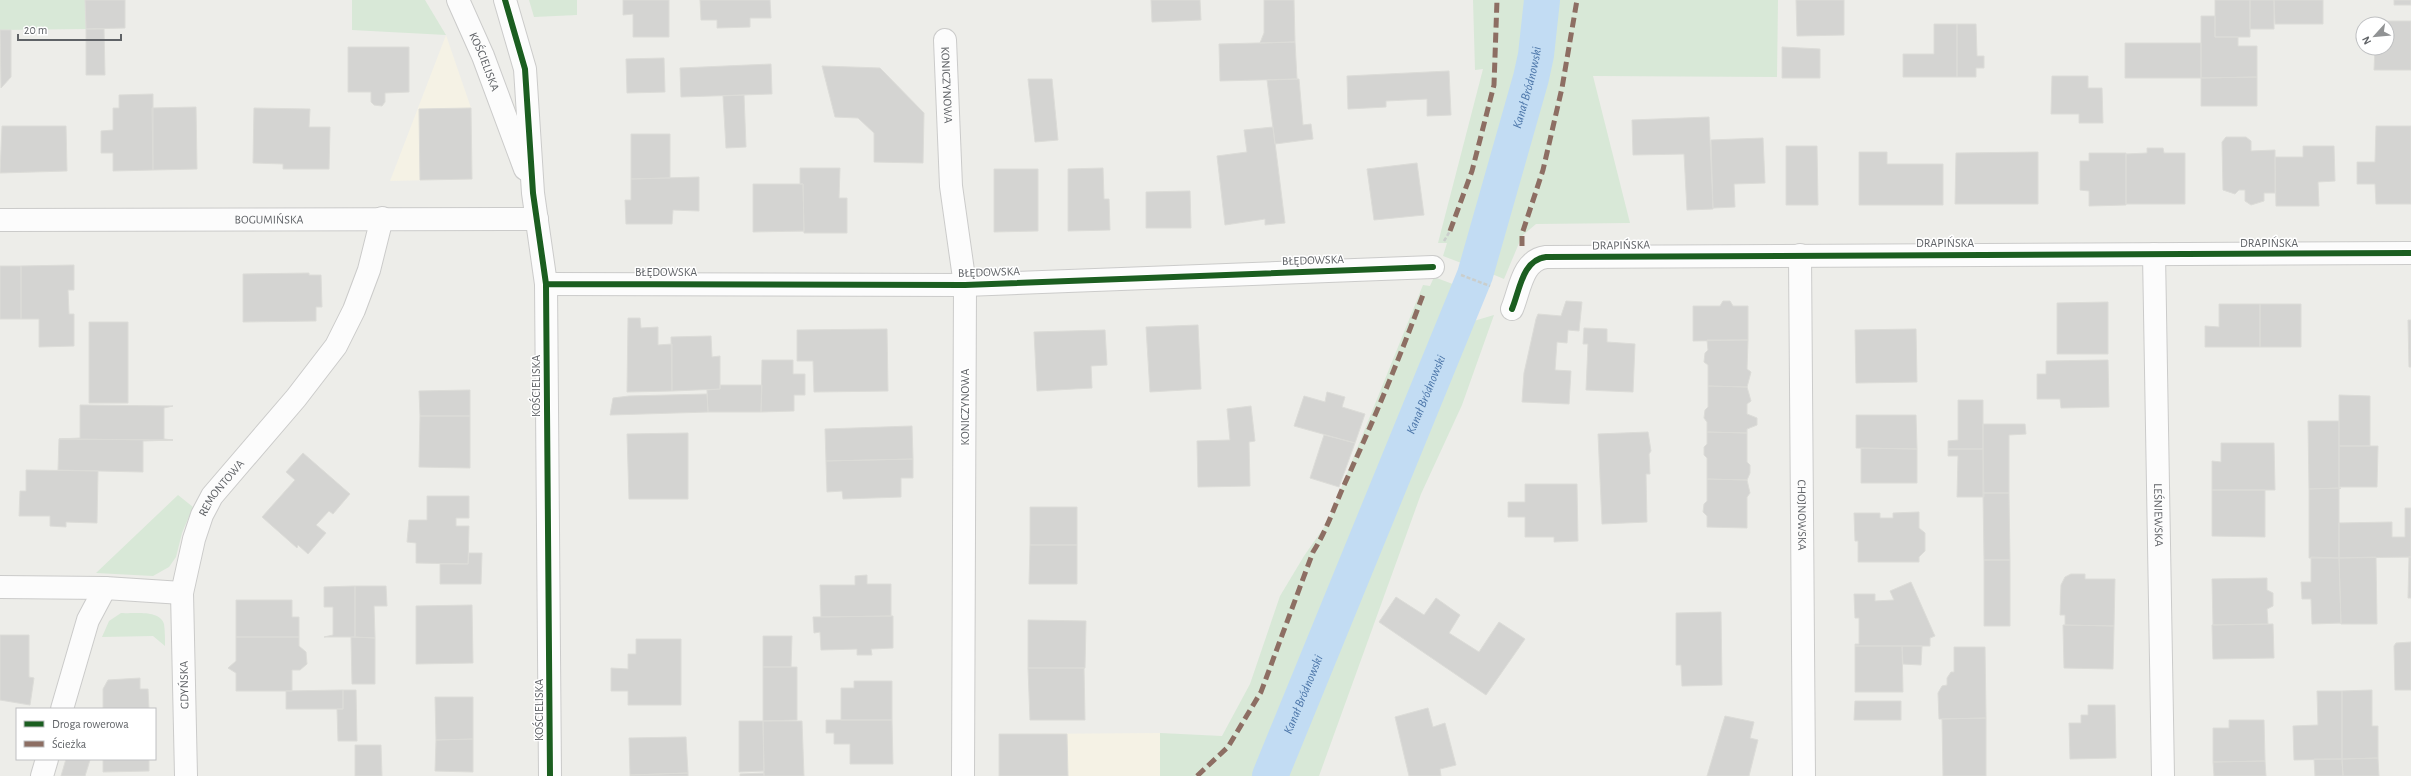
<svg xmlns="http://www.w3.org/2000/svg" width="2411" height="776" font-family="'Alegreya Sans',sans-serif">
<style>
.commercial{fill:#f5f2e5}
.green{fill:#d8e8d7}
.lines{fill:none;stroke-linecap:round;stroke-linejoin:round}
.canal{stroke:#c2dcf3;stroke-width:36}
.building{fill:#d4d4d2;stroke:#dcdcd8}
.minor-casing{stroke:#cbcbca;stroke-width:24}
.path{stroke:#cacecc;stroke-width:2.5;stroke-dasharray:4 2;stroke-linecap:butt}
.minor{stroke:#fcfcfc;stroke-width:22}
.quiet{stroke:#8d6e63;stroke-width:5;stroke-dasharray:10 5;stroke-linecap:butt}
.cycleway-casing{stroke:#fff;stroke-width:8}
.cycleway{stroke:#1b5e20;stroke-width:6}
.labels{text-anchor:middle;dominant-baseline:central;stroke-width:3;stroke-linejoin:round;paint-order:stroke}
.street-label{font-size:12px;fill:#5f6266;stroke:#fff}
.water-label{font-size:13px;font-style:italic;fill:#4c76a9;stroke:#fff}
</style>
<rect width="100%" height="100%" fill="#edede9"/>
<path class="commercial" d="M446 35 471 108 472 179 390 181Z
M1160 733V776H999V734Z"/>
<path class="green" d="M0 0H85L86 29 0 30Z
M352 0H425L446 35 352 30Z
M529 0H577V15L534 17Z
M1473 0H1531C1529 20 1528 41 1524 60 1511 129 1487 197 1464 264L1443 256 1447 243H1438L1483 69 1475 70Z
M1555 0H1778L1777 77 1593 76 1630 223 1536 224 1522 236 1504 279 1485 271 1527 150 1548 60Z
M1434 277 1458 286 1334 582 1256 776H1160V733L1222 736 1250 684 1280 596 1304 556 1327 523 1423 285 1430 286Z
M1494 315 1462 405 1421 494 1319 776H1281L1467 323Z
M178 495 193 507 182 533 176 557 169 567 153 576 96 573Z
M121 613C132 614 160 609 164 624 165 631 165 639 165 646L153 636 102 637 109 621Z"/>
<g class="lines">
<path class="canal" id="s1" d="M1270 776 1475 275 1531 78 1536 55 1542 0"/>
</g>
<path class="building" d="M85 0H125V28L86 29Z
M623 0H669V37H633V14L623 15Z
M700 0H770L771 18H750V27L717 28V20H701Z
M1151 0H1200L1201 20 1152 22Z
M1264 0H1294L1295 42 1260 43 1264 33Z
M1796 0H1844V35L1797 36Z
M2215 0H2250V37H2215Z
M2250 0H2274V29H2250Z
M2274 0H2323V24H2275Z
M2394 0H2411V5H2394Z
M2201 16H2215V37H2238V46H2257V77L2201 78Z
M2375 21H2411V70H2374L2375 48H2387V24H2375Z
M1934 24H1957V77H1903V54H1934Z
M1957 24H1976L1977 56H1984V68H1976V77H1957Z
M86 29H104L105 75H86Z
M0 30H11V77L1 88Z
M1295 42 1297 79 1220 81 1219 44Z
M2125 43H2201V78H2125Z
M348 47H409V92L385 93V102L382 106 374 105 371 102V92H348Z
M1782 47 1820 49V78H1782Z
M664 58 665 92 627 93 626 59Z
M771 64 772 94 681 97 680 68Z
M822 66 880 68 924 113 923 163 874 162V133L858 118 835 117Z
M1449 71 1451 115 1427 116V99L1386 101V107L1348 109 1347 76Z
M2052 76H2088V88H2102L2103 123H2079V114H2051Z
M2257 77V106H2201V78Z
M1028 79H1052L1058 140 1035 142Z
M1299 79 1303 125 1311 124 1313 139 1275 144 1267 80Z
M153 94V170L113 171V153H101V131L113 130V108H119V95Z
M744 95 746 147 726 148 723 96Z
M196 107 197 169 153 170 152 108Z
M254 108 310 109 309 127H330L329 169H283V164L253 163Z
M471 108 472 179 420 180 419 109Z
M1709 117 1713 209 1687 210 1684 154 1633 155 1632 120Z
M2 126H66L67 171 0 173Z
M2376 126H2411V204H2376L2375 184H2357V162H2375Z
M1273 127 1285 223 1265 225V219L1225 225 1217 156 1247 152 1244 130Z
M631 134H670V178L631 179Z
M2226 137H2246L2251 141V151L2275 150V193H2264V201L2251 205 2245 201V190H2239L2235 194 2223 190 2222 142Z
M1763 138 1765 183 1734 184 1735 207 1713 208 1711 140Z
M1786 146H1817L1818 205H1786Z
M2303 146H2334L2335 181 2318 182 2319 206H2276L2275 157H2303Z
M2147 148H2163L2164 153H2185V204H2126V154L2147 153Z
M1859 152H1887V164H1943V205H1859Z
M2038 152V204H1955L1956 153Z
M2089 153H2126V205L2089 206V191L2080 190V161H2089Z
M1417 163 1424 215 1374 220 1367 169Z
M800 168H840L839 198H847V233H804L803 184H800Z
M1103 168 1104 199H1109L1110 230 1068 231V169Z
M994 169H1038V231L994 232Z
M699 177V211L673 210 672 224H626L625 200H631V179Z
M753 184H803L804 231 753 232Z
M1190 191 1191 228H1146V192Z
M74 265V290H68L69 314H74V346L39 347V319H21V266Z
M0 266H21V319H0Z
M309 273V275H321L322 307H316V321L243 322V274Z
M1566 301 1582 302 1579 331 1568 330 1567 343 1557 342 1555 370 1571 371 1569 404 1522 402 1524 373 1536 319 1538 314 1561 316Z
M1723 301H1730L1733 306H1748V340L1693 341V306H1720Z
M2108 302V354H2057V303Z
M2219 304H2260V347H2205V326L2219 327Z
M2260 304H2301V347H2260Z
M628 318H640L641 328 658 327V345L672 344V391L627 392Z
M2408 320H2411V367H2409Z
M89 322H128V403H89Z
M1198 325 1201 389 1150 392 1146 327Z
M1584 328 1607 329V342L1635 344 1633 392 1586 390 1588 344H1583Z
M887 329 888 391 814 392 813 361H797V330Z
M1916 329 1917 382 1856 383 1855 330Z
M1105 330 1107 365 1091 366 1092 388 1037 391 1034 332Z
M711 336 712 357 720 356V389L672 391 671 337Z
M1707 340H1748L1747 369 1751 372 1747 387 1708 386V365L1704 362 1705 353 1708 350Z
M762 360H793V374H805V395H794V411L761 412Z
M2108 360 2109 407 2061 408 2060 399H2037V374H2046V361Z
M720 385H762L761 412H708L707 390 720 389Z
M1708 386 1747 387 1751 401 1747 404V414L1757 418V425L1747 429V433L1707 432V422L1704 418 1705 410 1708 407Z
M470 390V416H420L419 391Z
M1327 392 1345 397 1342 407 1365 414 1355 443 1294 426 1304 396 1325 402Z
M707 394 708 412 610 415 613 398 629 396Z
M2339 395 2370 396V446H2339Z
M1958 400H1983V449H1948V441L1958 440Z
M80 405 173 406 164 408V439L173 440 59 439 80 438Z
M1251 406 1255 441 1249 442 1250 486 1198 487 1197 441 1230 440 1227 409Z
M1856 415H1916L1917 449 1856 448Z
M420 416H470V468L419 467Z
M2308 421H2339V488L2309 489Z
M1983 424H2025L2026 434 2009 435V493H1983Z
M912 426 913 459 826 461 825 429Z
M1648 432 1651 451 1649 454 1650 474H1646L1647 522 1602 524 1598 434Z
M1707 432 1747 433V462L1750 465V473L1747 480 1707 479V458L1704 455V447L1707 444Z
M688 433V499H629L627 434Z
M1324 435 1355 443 1339 487 1310 478Z
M59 439 166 440H173L143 441V472L58 470Z
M2221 443H2274L2275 490H2212V461L2221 462Z
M2339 446H2378L2377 487H2339Z
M1861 448 1917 449V483H1861Z
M1948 449H1983L1984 497H1957L1958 456H1948Z
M303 453 350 494 333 514 329 511 316 525 326 533 308 554 298 545 297 548 262 517 295 480 286 472Z
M913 459V478H901V497L843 499 842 491 827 492 826 461Z
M26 470 98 471 97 523 66 522V527L50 526V516H19L20 491H26Z
M1707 479 1747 480 1750 493 1747 497V528L1707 527V516L1703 512 1704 504 1707 501Z
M1525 484H1577L1578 541 1554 542V537H1525V517H1508V502H1525Z
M2341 488 2339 489V558H2309V489Z
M2212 490H2265V537L2212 536Z
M1983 493H2009L2010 560H1984Z
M427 496H469V518H456V526H469L468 564 416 563V543L407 542 409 520H427Z
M1030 507H1077V545H1030Z
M2405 508H2411V557L2339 558V523L2392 522V537H2405Z
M1919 512V528L1925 533V551L1919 557V562H1858V541H1855L1854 513H1880V518H1893V513Z
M1030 545H1077V584H1029Z
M469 553H482L481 584H440V564H468Z
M2311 557 2339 558 2341 623 2312 624 2311 599H2302L2301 582H2311Z
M2376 557 2377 624H2341L2339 558Z
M2409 557H2411V598H2408Z
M1984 560H2010V626H1984Z
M2071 574H2085V579H2115L2114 626 2065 625V615H2060L2061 585 2065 577Z
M867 575V584H891V616L821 617 820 585H855V576Z
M2267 578V590L2273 593V606L2267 609 2268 624 2213 625 2212 579Z
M1911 582 1934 634 1935 636 1930 638V646H1855V644H1859V618H1855L1854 594H1875V601L1894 600 1890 591Z
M355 586V637H324L333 635V607H324V587Z
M355 586H386L387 606H374L375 638 355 637Z
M1396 597 1424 615 1436 598 1460 615 1449 633 1479 652 1499 622 1525 639 1486 695 1379 622Z
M236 600H292V617H299V637H236Z
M472 605 473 663 416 664V606Z
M1721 612 1722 685 1682 686 1681 665H1676V613Z
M893 616V648L871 649 872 655H857V649L821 650 820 632 814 633 813 617Z
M1028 620 1086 621 1085 668H1028Z
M2273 624 2274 658 2213 659 2212 625Z
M2063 625 2114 626 2113 669 2064 668Z
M0 635H29V677L34 678 30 705 0 700Z
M763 636H792L791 667H763Z
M236 637H299V646L306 652 307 664 300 670H292V691H236V673L228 668 236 661Z
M351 637 375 638V684H352Z
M636 639H681V705H628V691H611V668L628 669V654H636Z
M2411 642V690H2395L2394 646 2396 643Z
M1855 646H1902L1903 692H1855Z
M1902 646H1922L1921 665 1903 664Z
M1954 647H1985L1986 718 1939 719 1938 693 1942 686 1947 685V678L1951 672H1954Z
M763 667H797V720L763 721Z
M1028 668H1084L1085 720H1030Z
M140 678V689H148L149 709H103V689L108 680Z
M854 681H892V720H841V688H854Z
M343 690H356L357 741H338L337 709H343Z
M343 690V709H286V691Z
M2372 690V726H2378V758L2342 759V691Z
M2317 691H2342V759L2294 760 2293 726 2318 725Z
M435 697H473V739L436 740Z
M1855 701H1901V720H1854Z
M2088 705H2115L2116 758 2070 759 2069 723H2081V715H2088Z
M1428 708 1433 727 1445 723 1456 765 1440 769 1441 776H1409L1395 717Z
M1725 716 1754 722 1750 738 1758 740 1749 776H1707Z
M1986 718V776H1943L1942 719Z
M826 720H892L893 764H850V744H834V733H826Z
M2229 720H2264L2265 761 2213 762V728H2229Z
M739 721H763L764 771 739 772Z
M763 721H802L804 776H764Z
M999 734H1067L1068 776H999Z
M686 737 688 773 630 775 629 738Z
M473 739V772L435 771 436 740Z
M355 745H381L382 776H355Z
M2378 758 2379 776H2343L2342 759Z
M66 759 90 760 85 776H61Z
M103 759H149V771L103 772Z
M2314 759H2342L2343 776H2315Z
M2265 761 2266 776H2214L2213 762Z
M688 773V776H630V775Z
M764 773V776H740V774Z"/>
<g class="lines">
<defs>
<g id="minor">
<path id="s2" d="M458 0 483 56 525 169"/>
<path d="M505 0 525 69 533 193 546 284 550 776"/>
<path id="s3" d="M945 40 951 186 965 285 963 776"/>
<path id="s4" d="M0 220 537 219"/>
<path id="s5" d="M2154 254 2163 776"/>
<path id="s6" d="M1800 255 1804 776"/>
<path d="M546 284 965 285 1433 267"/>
<path d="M1512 309C1520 290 1522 260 1546 257L2411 253"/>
<path d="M0 587 105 588 182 593"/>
<path d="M62 709 88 620 105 588"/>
<path d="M42 776 47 759"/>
<path id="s7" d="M186 776 182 593 194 539 202 515 212 496 296 398 336 346 354 310 369 270 382 218"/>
</g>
</defs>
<use href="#minor" class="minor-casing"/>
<path class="path" d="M1444 241 1450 231
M1461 275 1490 286"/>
<use href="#minor" class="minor"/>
<path class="quiet" d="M1450 231 1472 171 1494 85 1497 0
M1522 246V234L1543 170 1562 88 1577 0
M1197 776 1228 747 1261 692 1313 552C1327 530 1334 507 1345 483 1374 420 1400 357 1424 292"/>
<defs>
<path id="cycleway" d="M505 0 525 69 533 193 546 284 550 776
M546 284 965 285 1433 267
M1512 309C1520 290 1522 260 1546 257L2411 253"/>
</defs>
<use href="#cycleway" class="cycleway-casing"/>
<use href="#cycleway" class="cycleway"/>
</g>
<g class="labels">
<g class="street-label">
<text stroke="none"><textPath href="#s2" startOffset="67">KOŚCIELISKA</textPath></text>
<text stroke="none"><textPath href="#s3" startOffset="45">KONICZYNOWA</textPath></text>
<text stroke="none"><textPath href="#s4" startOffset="269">BOGUMIŃSKA</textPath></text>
<text x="1945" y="243">DRAPIŃSKA</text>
<text x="2269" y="243">DRAPIŃSKA</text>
<text transform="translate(1621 245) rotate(-1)">DRAPIŃSKA</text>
<text transform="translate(1313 260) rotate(-2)">BŁĘDOWSKA</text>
<text x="666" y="272">BŁĘDOWSKA</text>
<text transform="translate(989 272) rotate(-2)">BŁĘDOWSKA</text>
<text transform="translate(536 386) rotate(-90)">KOŚCIELISKA</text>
<text transform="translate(965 407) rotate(-90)">KONICZYNOWA</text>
<text stroke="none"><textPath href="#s7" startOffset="297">REMONTOWA</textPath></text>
<text stroke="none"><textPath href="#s6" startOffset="260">CHOJNOWSKA</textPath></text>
<text stroke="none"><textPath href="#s5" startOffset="261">LEŚNIEWSKA</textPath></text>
<text transform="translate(184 685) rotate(-91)">GDYŃSKA</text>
<text transform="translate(539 710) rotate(-90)">KOŚCIELISKA</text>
</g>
<g class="water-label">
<text stroke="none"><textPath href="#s1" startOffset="736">Kanał Bródnowski</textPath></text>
<text stroke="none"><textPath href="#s1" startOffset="412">Kanał Bródnowski</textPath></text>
<text stroke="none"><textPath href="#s1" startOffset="88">Kanał Bródnowski</textPath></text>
</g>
</g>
<rect x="16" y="708" width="140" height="52" fill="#ffffff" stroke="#bfc0c2"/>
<rect x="24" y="721" width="20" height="6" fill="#1b5e20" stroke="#bfc0c2"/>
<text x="52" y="728" font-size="12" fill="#5f6266">Droga rowerowa</text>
<rect x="24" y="741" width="20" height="6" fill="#8d6e63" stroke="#bfc0c2"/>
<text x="52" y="748" font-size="12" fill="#5f6266">Ścieżka</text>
<g transform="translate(2375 36) rotate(243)"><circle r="19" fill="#ffffff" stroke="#bfc0c2"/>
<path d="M0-3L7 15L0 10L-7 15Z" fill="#919394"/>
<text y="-6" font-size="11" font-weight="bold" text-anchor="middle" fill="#5f6266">N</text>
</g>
<path d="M18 34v6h103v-6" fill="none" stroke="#5f6266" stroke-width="2"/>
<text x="24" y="34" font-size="12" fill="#5f6266" stroke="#ffffff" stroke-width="3" paint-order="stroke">20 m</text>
</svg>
